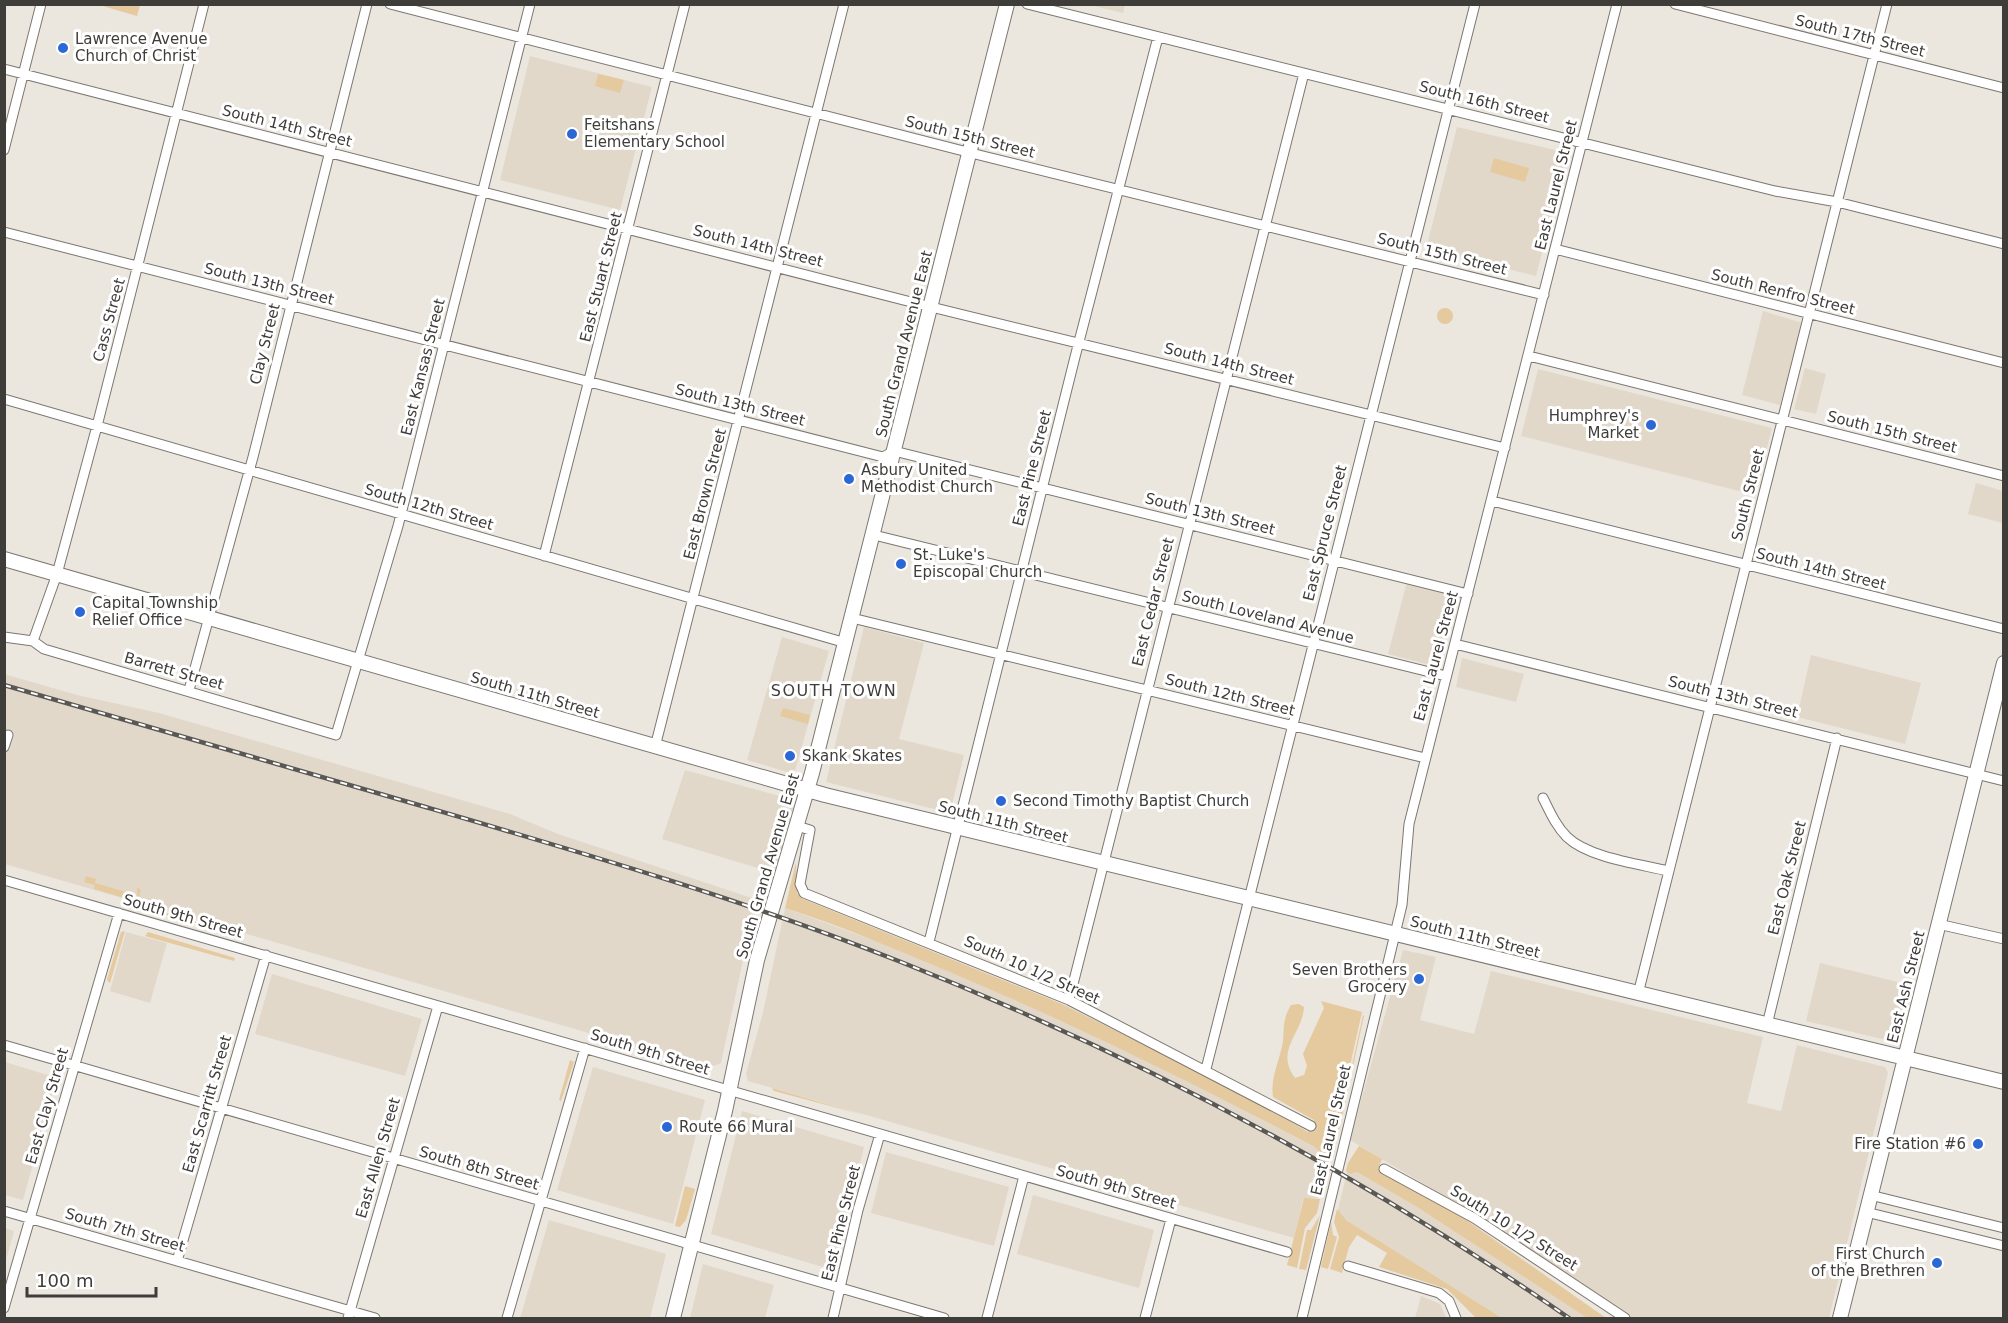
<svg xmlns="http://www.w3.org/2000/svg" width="2008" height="1323" font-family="'DejaVu Sans',sans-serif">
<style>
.built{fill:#e2d8ca}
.green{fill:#e5c99f}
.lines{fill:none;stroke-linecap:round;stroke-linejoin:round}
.street-casing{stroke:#7c7771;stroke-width:11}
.secondary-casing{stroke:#7c7771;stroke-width:16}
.street{stroke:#fff;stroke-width:9}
.secondary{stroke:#fff;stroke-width:14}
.rail-casing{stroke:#5a5854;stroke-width:4.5}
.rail{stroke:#fff;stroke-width:2;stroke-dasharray:7;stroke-linecap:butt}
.poi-dot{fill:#2c68d5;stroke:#fff;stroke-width:2}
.labels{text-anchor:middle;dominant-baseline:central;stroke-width:6;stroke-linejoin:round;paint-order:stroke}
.street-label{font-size:15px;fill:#3f3d3a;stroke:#fff}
.poi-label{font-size:15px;fill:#3f3d3a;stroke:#fff;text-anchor:start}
.neighbourhood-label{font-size:16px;letter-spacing:1.5px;fill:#3f3d3a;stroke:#fff}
</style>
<rect width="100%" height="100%" fill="#ebe6de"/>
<path class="built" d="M1090 5H1125L1123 13Z
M530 56 652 87 620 210 500 180Z
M1457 127 1568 153 1536 276 1426 249Z
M1763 311 1802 323 1780 405 1742 395Z
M1805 368 1826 374 1816 414 1794 409Z
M1538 369 1772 428 1755 495 1521 436Z
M1976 483 2003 491V523L1968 514Z
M1407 582 1446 592 1455 597 1434 666 1388 654Z
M864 627 924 643 899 739 964 755 950 813 826 782Z
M782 637 829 651 794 774 747 760Z
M1811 655 1921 683 1905 744 1797 717Z
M1462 658 1524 674 1516 702 1456 687Z
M4 674 77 695 159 713 510 814 558 834 752 898 758 904 747 942 721 1063 711 1067 630 1045 5 864Z
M685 770 783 797 794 805 774 873 662 839Z
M785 908 889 946 1060 1019 1194 1083 1313 1146 1329 1160 1319 1198 1303 1199 1294 1238 748 1081 746 1074 763 1012Z
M126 932 167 943 150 1003 110 991Z
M1403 950 1436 957 1420 1020 1474 1034 1491 971 1763 1037 1747 1103 1781 1111 1797 1045 1885 1067 1888 1073 1829 1318H1632L1497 1228 1350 1140Z
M1820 963 1910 985 1895 1042 1806 1021Z
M272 974 422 1019 405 1076 255 1034Z
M5 1062 57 1078 23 1200 5 1195Z
M593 1067 705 1100 673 1224 557 1190Z
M742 1111 864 1147 833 1270 711 1234Z
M886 1152 1009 1187 994 1246 871 1213Z
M1347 1172H1357L1417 1207 1587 1318H1502L1343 1218 1338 1210Z
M1033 1195 1154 1230 1139 1288 1017 1254Z
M549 1220 666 1254 650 1318H520Z
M5 1228 14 1231 5 1264 4 1228Z
M703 1264 774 1285 765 1318H690Z
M1421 1296 1440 1304 1446 1318H1415Z"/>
<path class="green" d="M96 4H140V5L137 16Z
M598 74 624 80 620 93 595 86Z
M1494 158 1529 168 1525 182 1490 172Z
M1437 316a8 8 0 1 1 16 0a8 8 0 1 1-16 0Z
M783 708 810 715 808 724 780 716Z
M796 862 797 893 803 899 1062 1004 1249 1097 1308 1132 1314 1120 1273 1097C1270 1077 1280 1061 1283 1041 1284 1027 1283 1018 1291 1005L1299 1004 1304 1007C1303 1033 1274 1050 1295 1078L1304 1075 1307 1066 1303 1054 1324 1008 1321 1001 1362 1012 1345 1088 1326 1135 1331 1153 1329 1160 1313 1146C1197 1085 1080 1027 959 976 902 952 845 927 785 908Z
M86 876 96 879 95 883 129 893 132 897 137 896V887L141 890 138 902 94 889 95 885 84 882Z
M150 908 214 927V928L152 911Z
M125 931 110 983 107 980 121 932Z
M148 932 235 958 234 961 145 936Z
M1363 1015 1364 1016 1334 1153 1332 1136 1329 1135 1347 1088Z
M570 1060 574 1062 561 1101 559 1100Z
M772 1088 864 1115 774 1091Z
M1359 1146 1382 1159 1378 1169 1462 1217 1606 1318H1587L1417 1207 1357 1172 1350 1174 1346 1171 1348 1163Z
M685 1186 695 1189 686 1220 680 1227 675 1226Z
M1304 1198 1320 1199 1317 1213 1305 1228 1297 1268 1287 1265Z
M1337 1209 1346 1220 1502 1318H1476L1447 1289 1379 1267 1387 1253 1357 1235 1349 1247 1342 1273 1330 1269 1339 1237 1334 1222Z
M1320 1215 1306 1270 1299 1269 1307 1230H1311Z
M1331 1222 1333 1235 1337 1237 1328 1269 1321 1267Z"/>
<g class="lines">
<defs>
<path id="street" d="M390 4 983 156 1544 295
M1027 4 1775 191 1837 202 2004 244
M1675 4 2004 88
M4 69 915 303 1505 448
M4 150 41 4
M4 232 883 457 894 451 1468 594
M1555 249 2004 363
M1529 356 2004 476
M4 399 846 643
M1492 501 2004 629
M874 535 1446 676
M544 556 685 4
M852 618 1425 758
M4 637 33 641 44 649 336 735 398 526 530 4
M33 641 57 574 97 426 204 4
M1455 644 2004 781
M189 690 253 457 367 4
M4 747 8 735
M655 747 844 4
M1543 798C1550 812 1556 826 1567 837 1589 858 1640 864 1668 871
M797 826 810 830 800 884 804 893 1069 1000 1311 1126
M4 880 1287 1252
M1938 924 2004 939
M929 942 1074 361 1158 37
M1638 994 1887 4
M1069 1000 1304 73
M1767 1025 1837 738
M4 1045 944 1318
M1206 1069 1475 4
M1384 1169 1474 1218 1625 1318
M1870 1195 2004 1228
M4 1211 375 1318
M1866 1212 2004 1246
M177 1261 266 955
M1348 1266 1439 1293 1449 1301 1456 1318
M4 1308 119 913
M348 1318 438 1006
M507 1318 585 1048
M833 1318 858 1210 880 1134
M987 1318 1024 1176
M1145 1318 1171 1219
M1302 1318 1402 905 1409 824 1617 4"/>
<path id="secondary" d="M4 559 825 795 2004 1082
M673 1318 725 1111 757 960 812 773 1007 4
M1840 1318 2004 663"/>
</defs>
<use href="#street" class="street-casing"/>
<use href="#secondary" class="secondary-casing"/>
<use href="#street" class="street"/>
<use href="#secondary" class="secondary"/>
<defs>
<path id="rail" d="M4 685C144 725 283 766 422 806 583 853 745 900 901 962 1136 1055 1361 1174 1569 1318"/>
</defs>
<use href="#rail" class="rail-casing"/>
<use href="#rail" class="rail"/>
</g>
<g class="poi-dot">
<circle cx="63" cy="48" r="6"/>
<circle cx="572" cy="134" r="6"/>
<circle cx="1651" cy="425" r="6"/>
<circle cx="849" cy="479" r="6"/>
<circle cx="901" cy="564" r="6"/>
<circle cx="80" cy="612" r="6"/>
<circle cx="790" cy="756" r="6"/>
<circle cx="1001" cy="801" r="6"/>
<circle cx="1419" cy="979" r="6"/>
<circle cx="667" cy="1127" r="6"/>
<circle cx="1978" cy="1144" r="6"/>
<circle cx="1937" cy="1263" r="6"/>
</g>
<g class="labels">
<g class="street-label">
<text transform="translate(1860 36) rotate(14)">South 17th Street</text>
<text transform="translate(1484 102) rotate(14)">South 16th Street</text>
<text transform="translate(287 126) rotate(14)">South 14th Street</text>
<text transform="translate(970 137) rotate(14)">South 15th Street</text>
<text transform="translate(1556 185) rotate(-76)">East Laurel Street</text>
<text transform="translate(758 246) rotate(14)">South 14th Street</text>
<text transform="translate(1442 254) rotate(14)">South 15th Street</text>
<text transform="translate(601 277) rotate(-76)">East Stuart Street</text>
<text transform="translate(269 284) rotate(14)">South 13th Street</text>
<text transform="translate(1783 292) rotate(14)">South Renfro Street</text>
<text transform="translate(109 320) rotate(-75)">Cass Street</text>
<text transform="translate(265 344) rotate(-76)">Clay Street</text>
<text transform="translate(904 344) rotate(-76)">South Grand Avenue East</text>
<text transform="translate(1229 364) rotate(14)">South 14th Street</text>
<text transform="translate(423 367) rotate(-76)">East Kansas Street</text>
<text transform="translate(740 405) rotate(14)">South 13th Street</text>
<text transform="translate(1892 432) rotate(14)">South 15th Street</text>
<text transform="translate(1032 468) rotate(-76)">East Pine Street</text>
<text transform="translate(705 494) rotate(-76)">East Brown Street</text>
<text transform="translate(1748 495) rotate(-76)">South Street</text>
<text transform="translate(429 507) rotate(16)">South 12th Street</text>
<text transform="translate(1210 514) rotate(14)">South 13th Street</text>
<text transform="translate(1325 533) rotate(-76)">East Spruce Street</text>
<text transform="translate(1821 569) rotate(14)">South 14th Street</text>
<text transform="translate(1153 602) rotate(-76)">East Cedar Street</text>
<text transform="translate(1268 617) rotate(14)">South Loveland Avenue</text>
<text transform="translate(1436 656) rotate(-75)">East Laurel Street</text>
<text transform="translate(174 671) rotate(16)">Barrett Street</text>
<text transform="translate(535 695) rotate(16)">South 11th Street</text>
<text transform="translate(1230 695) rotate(14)">South 12th Street</text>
<text transform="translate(1733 697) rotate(14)">South 13th Street</text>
<text transform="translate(1003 822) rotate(14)">South 11th Street</text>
<text transform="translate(768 866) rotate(-74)">South Grand Avenue East</text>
<text transform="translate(1787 878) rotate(-76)">East Oak Street</text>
<text transform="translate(183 916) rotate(16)">South 9th Street</text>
<text transform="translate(1475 937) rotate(14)">South 11th Street</text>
<text transform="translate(1032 970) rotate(24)">South 10 1/2 Street</text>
<text transform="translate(1906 987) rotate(-76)">East Ash Street</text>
<text transform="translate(650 1052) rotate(17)">South 9th Street</text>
<text transform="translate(207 1104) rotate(-74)">East Scarritt Street</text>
<text transform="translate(47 1106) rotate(-74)">East Clay Street</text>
<text transform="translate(1331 1130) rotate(-77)">East Laurel Street</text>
<text transform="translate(378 1158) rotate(-74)">East Allen Street</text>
<text transform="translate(479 1168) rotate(16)">South 8th Street</text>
<text transform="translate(1116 1187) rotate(16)">South 9th Street</text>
<text transform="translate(841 1223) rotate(-76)">East Pine Street</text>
<text transform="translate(1514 1228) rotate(32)">South 10 1/2 Street</text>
<text transform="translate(125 1230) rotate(16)">South 7th Street</text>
</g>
<g class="poi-label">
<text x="75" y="39">Lawrence Avenue<tspan x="75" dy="17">Church of Christ</tspan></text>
<text x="584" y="125">Feitshans<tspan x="584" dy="17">Elementary School</tspan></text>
<text x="1639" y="416" text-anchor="end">Humphrey's<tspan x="1639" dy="17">Market</tspan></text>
<text x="861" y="470">Asbury United<tspan x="861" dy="17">Methodist Church</tspan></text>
<text x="913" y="555">St. Luke's<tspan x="913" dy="17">Episcopal Church</tspan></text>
<text x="92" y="603">Capital Township<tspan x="92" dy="17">Relief Office</tspan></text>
<text x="802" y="756">Skank Skates</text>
<text x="1013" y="801">Second Timothy Baptist Church</text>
<text x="1407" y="970" text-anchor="end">Seven Brothers<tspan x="1407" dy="17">Grocery</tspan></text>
<text x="679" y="1127">Route 66 Mural</text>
<text x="1966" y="1144" text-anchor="end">Fire Station #6</text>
<text x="1925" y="1254" text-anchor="end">First Church<tspan x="1925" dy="17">of the Brethren</tspan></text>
</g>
<g class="neighbourhood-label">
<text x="834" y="690">SOUTH TOWN</text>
</g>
</g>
<rect width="2008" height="1323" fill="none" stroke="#3f3d3a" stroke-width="12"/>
<path d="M27 1287v9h129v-9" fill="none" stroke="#3f3d3a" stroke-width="3"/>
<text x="36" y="1287" font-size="18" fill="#3f3d3a" stroke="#ffffff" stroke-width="4.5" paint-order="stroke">100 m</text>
</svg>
